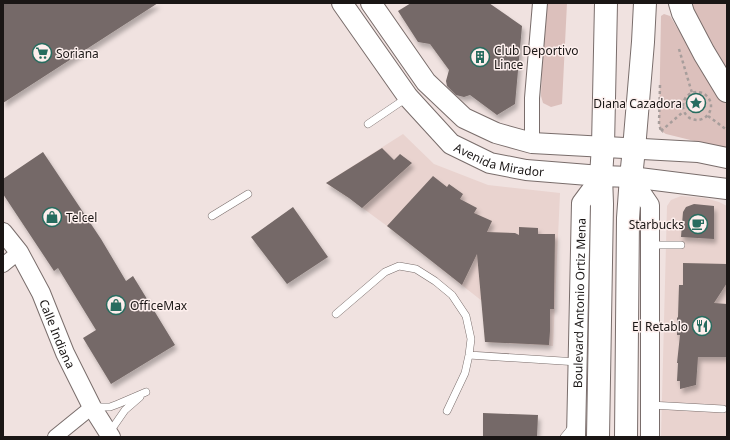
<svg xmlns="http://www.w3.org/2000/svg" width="730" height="440" font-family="'Noto Sans',sans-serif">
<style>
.built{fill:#e9d3cf}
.green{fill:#dcc0bc}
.building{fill:#756967;filter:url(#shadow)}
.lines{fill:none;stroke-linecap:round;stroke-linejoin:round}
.service-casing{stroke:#796d6b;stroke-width:8}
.minor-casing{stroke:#796d6b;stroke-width:16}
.tertiary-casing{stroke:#796d6b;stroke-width:20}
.secondary-casing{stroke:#796d6b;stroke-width:22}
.primary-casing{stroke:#796d6b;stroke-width:24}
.path{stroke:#a79d9b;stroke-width:2.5;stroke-dasharray:3 3;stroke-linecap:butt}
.service{stroke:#fff;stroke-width:7}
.minor{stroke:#fff;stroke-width:14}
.tertiary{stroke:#fff;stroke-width:18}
.secondary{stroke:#fff;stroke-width:20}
.primary{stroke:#fff;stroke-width:22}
.labels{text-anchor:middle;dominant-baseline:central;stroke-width:3;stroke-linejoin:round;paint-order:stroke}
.poi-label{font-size:12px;fill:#1a1615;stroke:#fdefed;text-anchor:start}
.street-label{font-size:12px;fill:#1a1615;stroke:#fdefed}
</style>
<defs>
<filter id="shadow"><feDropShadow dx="2.5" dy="4.5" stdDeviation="2" flood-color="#0004"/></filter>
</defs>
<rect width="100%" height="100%" fill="#f0e2e0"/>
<path class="built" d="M403 134 434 164 488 185 560 193 553 346 485 342 482 301 387 226 349 198 326 183Z
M681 196 705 198 719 202 727 206V437H661L667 206 671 200Z"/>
<path class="green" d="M544 3H567L562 104 551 107 543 103 541 96Z
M689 3H727V73Z
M664 14 670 16 695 57 727 101V149L666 134 661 131 659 124 661 16Z"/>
<path class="building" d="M3 3H158L3 103Z
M411 3H489L522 26 515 104 497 115 470 95 464 97 456 95 447 86 446 81 449 70 430 44 418 42 398 11Z
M382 148 394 160 400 154 412 163 362 208 349 198 326 183Z
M43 152 101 239 126 281 133 276 175 345 111 384 83 338 96 330 58 268 54 271 3 194V179Z
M433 176 447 187 449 184 463 194 460 199 477 208 474 213 492 221 487 232 515 233 519 235V227L538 228V234H555L554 309H550V331L549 345 485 342 477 254 462 285 387 226Z
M694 204 714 206V239L681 237 683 212 686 207Z
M293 207 328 257 287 284 251 237Z
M683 263 727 264V283L714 303 727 304V357H698L696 385 680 389V381H677L678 363H677L680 335H677V318L678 317 679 285H683Z
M483 413 538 415 537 437H483Z"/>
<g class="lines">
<defs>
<path id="service" d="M368 124 408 97
M212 216 248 194
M650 245H681
M336 314 385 272 399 266 416 269 435 281 452 295 466 316 471 339 469 355 465 373 447 411
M469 355 578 362
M650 405 723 409
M93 407H110L118 404 146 392
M109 433 125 410 140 397
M564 437 573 426"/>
<path id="minor" d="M532 143V98L540 3
M3 265 19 252
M55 437 92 407"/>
<g id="tertiary">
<path d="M631 177 650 205V437"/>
<path id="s1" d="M3 232 19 252 41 293 65 353 92 407 111 437"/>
<path id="s2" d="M576 437 581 203 601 176"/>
</g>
<g id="secondary">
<path id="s3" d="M342 3 408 97 451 144 490 163 526 170 601 176 631 177 727 189"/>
<path d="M371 3 426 82 464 118 496 133 532 143 698 152 727 158"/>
</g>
<path id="primary" d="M680 3 683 13 704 53 727 91
M598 437 602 204 601 176 603 146 606 3
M626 437 628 218 631 177 634 149 643 42 645 3"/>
</defs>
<use href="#service" class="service-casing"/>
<use href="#minor" class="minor-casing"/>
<use href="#tertiary" class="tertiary-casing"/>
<use href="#secondary" class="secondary-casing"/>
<use href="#primary" class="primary-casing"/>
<path class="path" d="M679 49 692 93
M660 85 659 124 661 131 663 132
M683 106a14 14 0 1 1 28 0a14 14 0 1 1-28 0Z
M708 116 727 130
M661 131 683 112"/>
<use href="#service" class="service"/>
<use href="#minor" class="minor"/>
<use href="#tertiary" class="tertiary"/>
<use href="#secondary" class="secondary"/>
<use href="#primary" class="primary"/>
</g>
<defs>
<symbol id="supermarket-ring" viewBox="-11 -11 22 22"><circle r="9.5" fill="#fdefed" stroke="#276c5f" stroke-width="1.5"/><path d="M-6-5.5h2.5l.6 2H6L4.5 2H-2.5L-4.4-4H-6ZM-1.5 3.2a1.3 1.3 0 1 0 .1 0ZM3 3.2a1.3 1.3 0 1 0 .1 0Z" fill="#276c5f"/></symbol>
<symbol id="building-ring" viewBox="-11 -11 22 22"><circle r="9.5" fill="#fdefed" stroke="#276c5f" stroke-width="1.5"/><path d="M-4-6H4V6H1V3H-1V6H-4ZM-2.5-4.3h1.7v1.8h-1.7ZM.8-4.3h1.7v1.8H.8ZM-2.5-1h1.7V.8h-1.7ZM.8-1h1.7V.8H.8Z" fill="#276c5f"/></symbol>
<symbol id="sight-ring" viewBox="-11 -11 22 22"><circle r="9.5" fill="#fdefed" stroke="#276c5f" stroke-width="1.5"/><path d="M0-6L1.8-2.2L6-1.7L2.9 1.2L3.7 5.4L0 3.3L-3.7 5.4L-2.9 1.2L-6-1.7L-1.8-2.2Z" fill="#276c5f"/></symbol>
<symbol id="shop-ring" viewBox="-11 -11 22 22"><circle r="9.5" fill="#fdefed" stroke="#276c5f" stroke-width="1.5"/><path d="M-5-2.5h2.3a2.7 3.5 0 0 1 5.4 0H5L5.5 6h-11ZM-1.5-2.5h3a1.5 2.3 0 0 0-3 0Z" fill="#276c5f"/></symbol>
<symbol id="cafe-ring" viewBox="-11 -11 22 22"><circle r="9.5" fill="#fdefed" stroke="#276c5f" stroke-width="1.5"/><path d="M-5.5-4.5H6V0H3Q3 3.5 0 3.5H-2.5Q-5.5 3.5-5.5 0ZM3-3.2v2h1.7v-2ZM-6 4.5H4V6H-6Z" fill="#276c5f"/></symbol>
<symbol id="restaurant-ring" viewBox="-11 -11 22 22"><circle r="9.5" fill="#fdefed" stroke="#276c5f" stroke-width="1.5"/><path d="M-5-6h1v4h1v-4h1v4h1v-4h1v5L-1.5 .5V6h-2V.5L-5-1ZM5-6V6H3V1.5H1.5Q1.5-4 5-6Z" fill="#276c5f"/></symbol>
</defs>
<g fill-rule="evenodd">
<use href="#supermarket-ring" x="31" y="42" width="22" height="22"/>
<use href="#building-ring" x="469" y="46" width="22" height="22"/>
<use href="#sight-ring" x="685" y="92" width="22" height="22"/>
<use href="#shop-ring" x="41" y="206" width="22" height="22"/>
<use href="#cafe-ring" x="687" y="213" width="22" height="22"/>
<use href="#shop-ring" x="105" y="294" width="22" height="22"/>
<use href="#restaurant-ring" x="691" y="315" width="22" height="22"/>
</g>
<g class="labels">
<g class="poi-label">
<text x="494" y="50">Club Deportivo<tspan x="494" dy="14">Lince</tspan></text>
<text x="56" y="53">Soriana</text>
<text x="682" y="103" text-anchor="end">Diana Cazadora</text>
<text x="66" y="217">Telcel</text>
<text x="684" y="224" text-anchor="end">Starbucks</text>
<text x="130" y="305">OfficeMax</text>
<text x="688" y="326" text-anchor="end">El Retablo</text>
</g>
<g class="street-label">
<text stroke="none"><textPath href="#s3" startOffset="230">Avenida Mirador</textPath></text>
<text stroke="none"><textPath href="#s2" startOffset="134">Boulevard Antonio Ortiz Mena</textPath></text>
<text stroke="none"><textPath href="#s1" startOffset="116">Calle Indiana</textPath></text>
</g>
</g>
<rect width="730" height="440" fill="none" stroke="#1a1615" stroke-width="8"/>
</svg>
